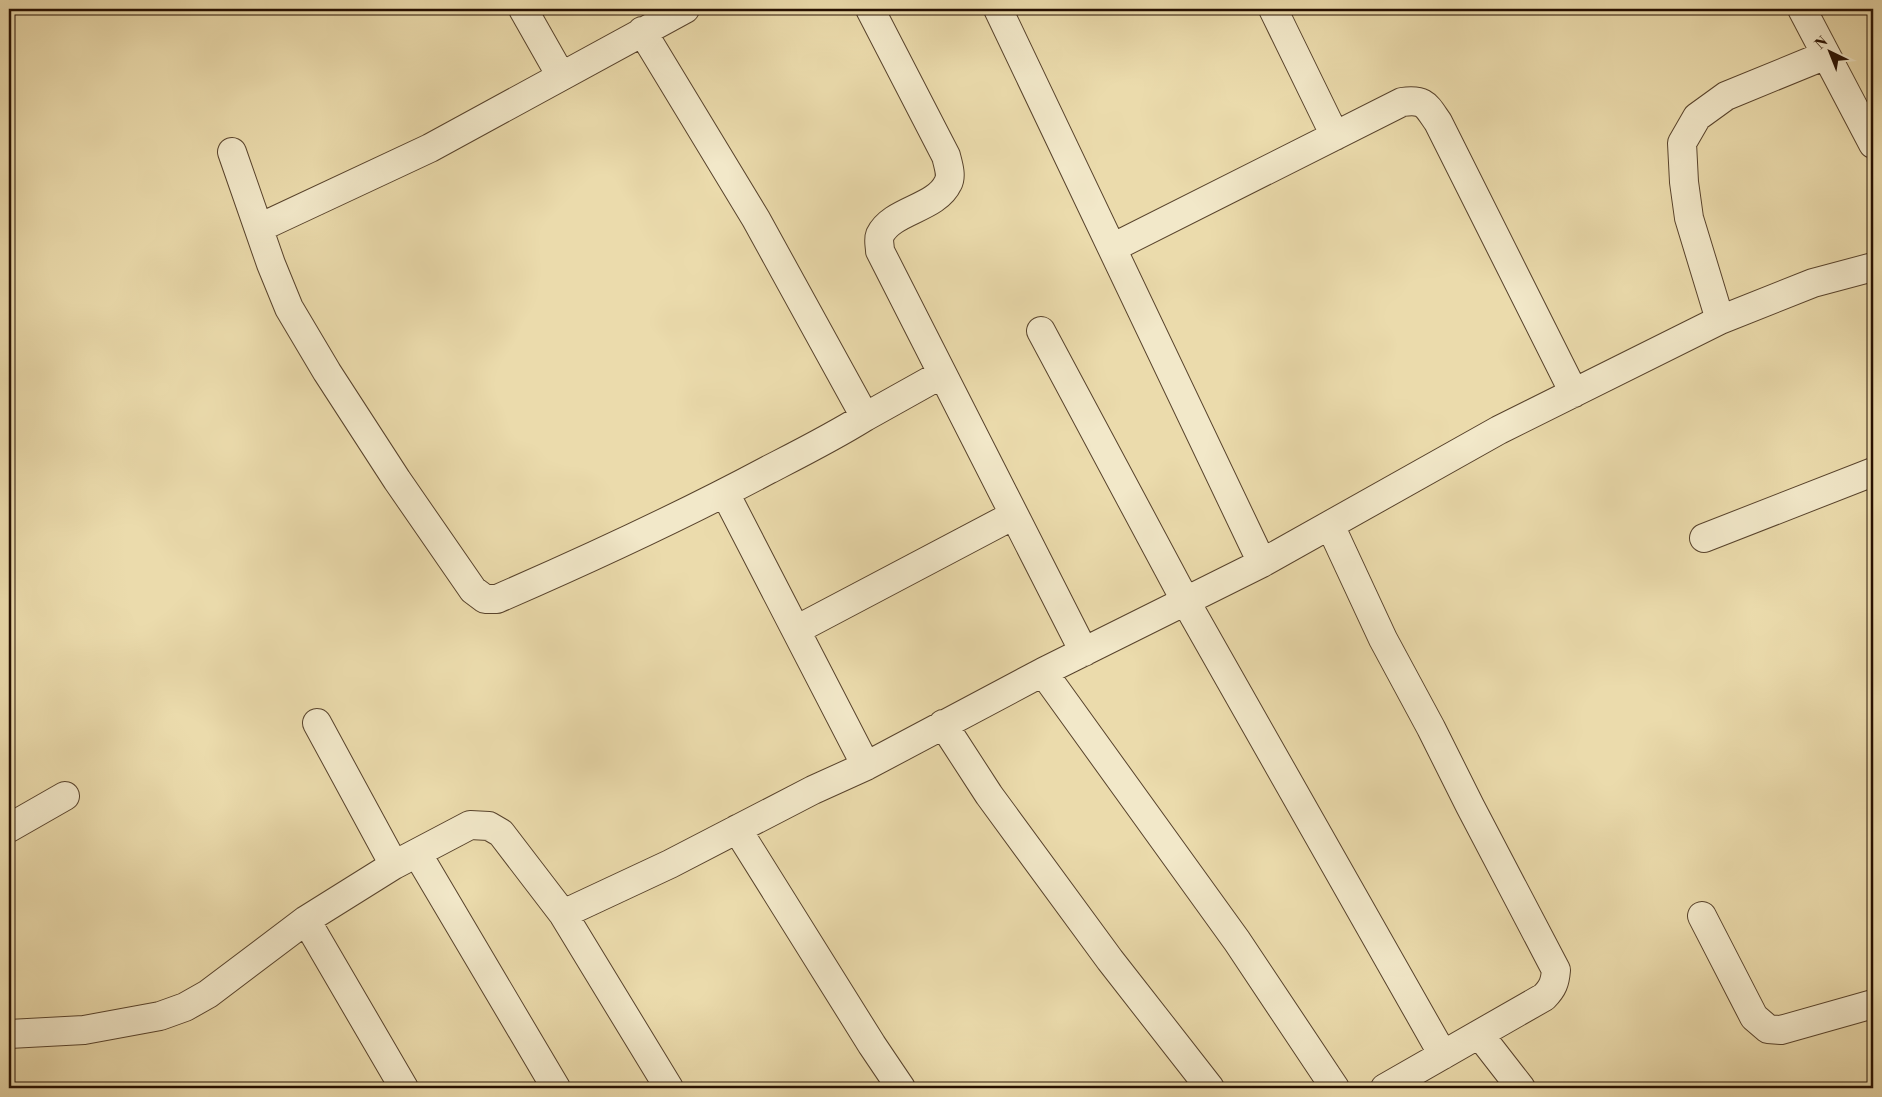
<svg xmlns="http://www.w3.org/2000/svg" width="1882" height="1097" font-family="'Libre Bodoni',serif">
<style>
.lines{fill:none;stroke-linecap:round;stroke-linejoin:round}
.street-casing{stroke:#58432c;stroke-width:30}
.street{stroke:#f2e8c9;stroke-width:28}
</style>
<rect width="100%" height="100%" fill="#ebdbac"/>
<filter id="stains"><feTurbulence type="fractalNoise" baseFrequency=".004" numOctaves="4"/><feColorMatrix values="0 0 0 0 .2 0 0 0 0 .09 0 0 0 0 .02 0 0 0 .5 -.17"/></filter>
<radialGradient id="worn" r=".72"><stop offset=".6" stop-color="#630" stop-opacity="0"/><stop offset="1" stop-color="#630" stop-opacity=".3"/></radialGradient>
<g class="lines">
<defs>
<path id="street" d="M523 9 561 76
M870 9 946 156C948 164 952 176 948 183 936 209 892 210 880 235 878 240 880 246 880 251L1084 652
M998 9 1262 563
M1273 9 1335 136
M1802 9 1873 144
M232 152 271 264 289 308 327 372 397 480 473 590 485 599H497C589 559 680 517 768 470 801 453 833 437 865 417L756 219 642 31
M259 228 430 148 685 9
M1112 248 1402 102C1425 99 1426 105 1438 122L1574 393
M1720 320 1689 218 1684 182 1682 143 1697 117 1726 96 1826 55
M1041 331 1186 602 1443 1055
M865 417 942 374
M725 493 866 766
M1330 525 1383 639 1431 728 1470 806 1556 970C1555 982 1553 988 1544 997L1385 1088
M1704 538 1873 472
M796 630 1014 515
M1043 672 1237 941 1335 1088
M317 723 394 865
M943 724 989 795 1110 960 1210 1088
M9 828 65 796
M737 829 872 1045 901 1088
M417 853 556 1088
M563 914 669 1088
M1702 916 1754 1017 1768 1029 1781 1030 1873 1004
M306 920 404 1088
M9 1034 84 1030 160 1016 185 1007 208 994 306 920 394 865 470 825 489 826 501 833 563 914 670 864 813 790 866 766 1043 672 1262 563 1499 430 1720 320 1813 283 1873 267
M1479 1034 1521 1088"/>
</defs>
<use href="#street" class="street-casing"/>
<use href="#street" class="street"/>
</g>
<rect width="1882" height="1097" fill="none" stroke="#ebdbac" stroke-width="30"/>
<rect x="10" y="10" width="1862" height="1077" fill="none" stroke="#271001" stroke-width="2.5"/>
<rect x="15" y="15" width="1852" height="1067" fill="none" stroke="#271001"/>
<g transform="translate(1830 52) rotate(317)" stroke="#f2e8c9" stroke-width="4" paint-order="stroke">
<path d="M0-4L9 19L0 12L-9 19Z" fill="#271001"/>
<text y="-8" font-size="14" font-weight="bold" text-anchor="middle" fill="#271001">N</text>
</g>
<rect width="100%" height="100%" filter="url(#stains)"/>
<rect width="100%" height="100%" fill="url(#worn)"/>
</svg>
